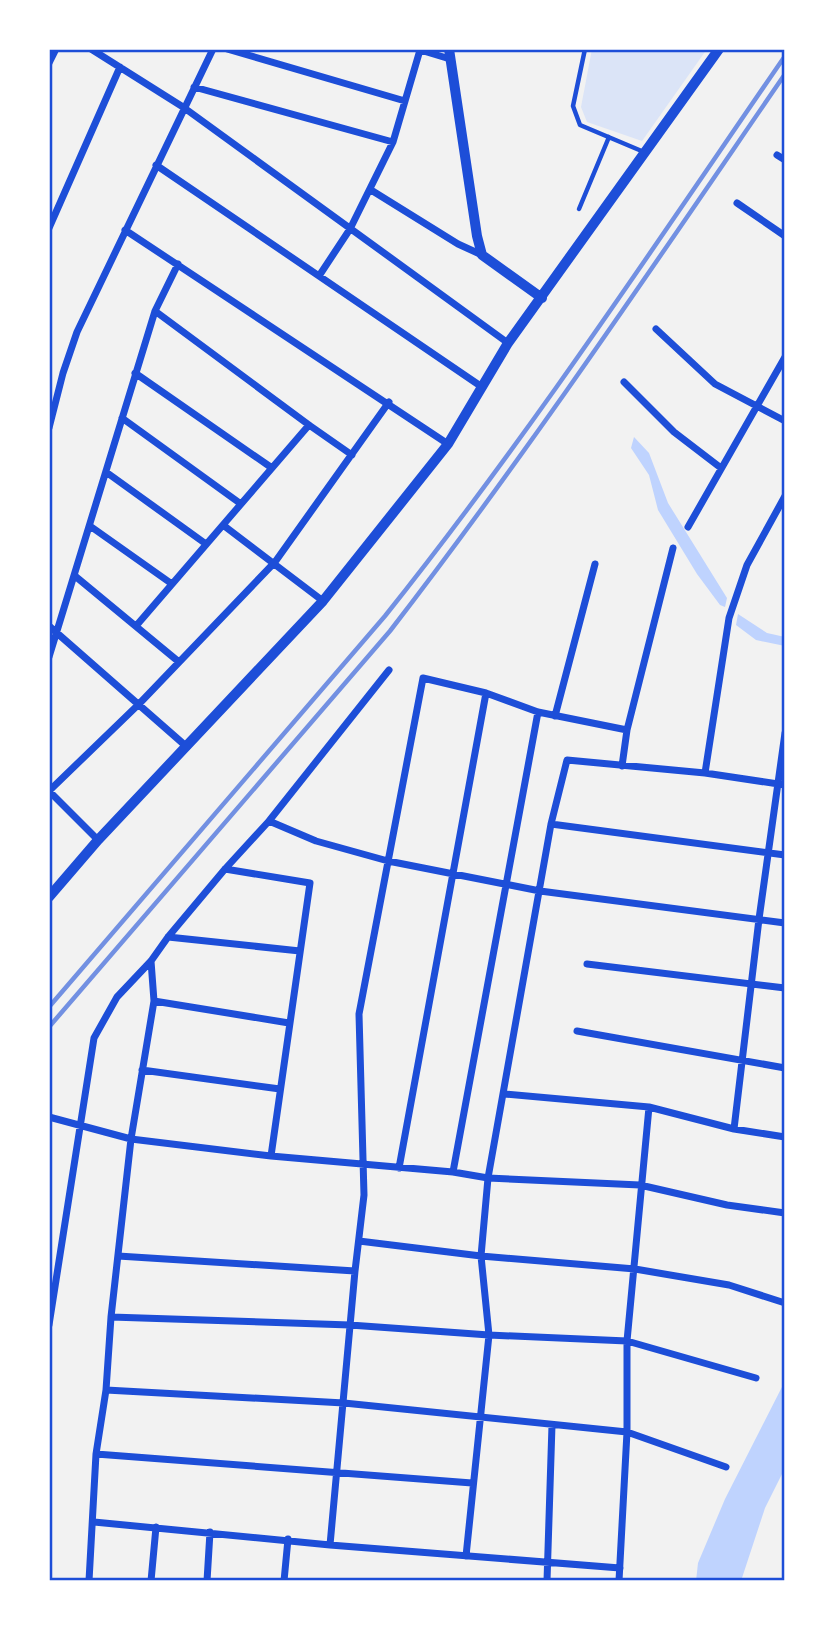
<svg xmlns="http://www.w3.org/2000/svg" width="834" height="1630" font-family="'Asap Condensed',sans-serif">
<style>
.green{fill:#dbe4f7}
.water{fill:#bfd3fe}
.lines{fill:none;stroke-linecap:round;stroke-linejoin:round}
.service{stroke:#1d4ed8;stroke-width:4.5}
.minor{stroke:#1d4ed8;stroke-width:7}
.tertiary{stroke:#1d4ed8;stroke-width:10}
.rail{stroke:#7290e2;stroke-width:4.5}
.neatline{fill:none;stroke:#1d4ed8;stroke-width:2.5}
</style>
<rect width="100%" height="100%" fill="#f2f2f2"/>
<path class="green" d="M592 49H707L642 141 587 122 581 107Z"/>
<path class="water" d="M634 437 649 453 668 503 727 598 725 607 720 605 697 574 658 510 649 475 631 448Z
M738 614 767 633 785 637V646L756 640 736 625Z
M785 1381V1468L765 1508 741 1581H696L698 1563 725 1499Z"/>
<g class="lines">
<path class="service" d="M585 49 573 106 580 125 644 152
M579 209 609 137"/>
<path class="minor" d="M91 49 183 107 508 343
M227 49 405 101
M417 49 450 59
M49 63 56 49
M194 87 393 142
M777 155 785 160
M156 165 482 387
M371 190 458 244 482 255
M737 203 785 236
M49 228 120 67
M125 230 448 444
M319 276 350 229 393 142 420 50
M155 311 309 425 352 455
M656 329 715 384 785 421
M135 373 272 468
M624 382 674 432 721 468
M122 418 241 504
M49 428 63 373 77 332 213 49
M106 472 206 544
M785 496 747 565 729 618 705 773 785 785
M223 525 323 601
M90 526 172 584
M688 527 785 357
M75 576 179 662
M49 626 187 747
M136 626 309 425
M49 657 155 311 178 264
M555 716 595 564
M627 730 673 548
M49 791 139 704 275 562 389 402
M49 791 98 840
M269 821 316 841 388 861 540 891 785 923
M551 824 785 855
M225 869 310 883 271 1156
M168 937 300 951
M587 964 785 988
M154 1001 289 1023
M577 1031 785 1068
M142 1070 280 1089
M504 1094 649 1107 734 1129 785 1137
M49 1117 131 1139 271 1156 453 1172 488 1178 640 1185 727 1205 785 1213
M734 1129 759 919 785 733
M399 1168 486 693
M453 1172 538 712
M359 1241 481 1256 635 1269 729 1285 785 1303
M118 1256 355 1271
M111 1317 350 1325 489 1335 627 1341 756 1378
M49 1325 94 1038 117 997 151 961 168 937 225 869 269 821 389 670
M106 1390 344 1403 627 1432 726 1467
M96 1454 472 1483
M94 1522 330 1545 620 1568
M330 1545 355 1271 364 1195 359 1014 423 678 486 693 538 712 627 730 622 766
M466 1556 489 1335 481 1256 488 1178 551 824 567 760 705 773
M89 1581 96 1454 106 1390 111 1317 131 1139 154 1001 151 961
M151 1581 156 1527
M207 1581 210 1532
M284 1581 288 1539
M547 1581 552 1425
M619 1581 627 1432V1341L649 1107"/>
<path class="tertiary" d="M449 49 477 236 482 255 542 298
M49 897 98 840 323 601 448 444 508 343 719 49"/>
<path class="rail" d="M49 1007 385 616C528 437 655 245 785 56
M49 1027 390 631C529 451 656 262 785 74"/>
</g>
<rect width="834" height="1630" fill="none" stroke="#ffffff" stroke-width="102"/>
<rect x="51" y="51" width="732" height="1528" class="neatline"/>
</svg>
